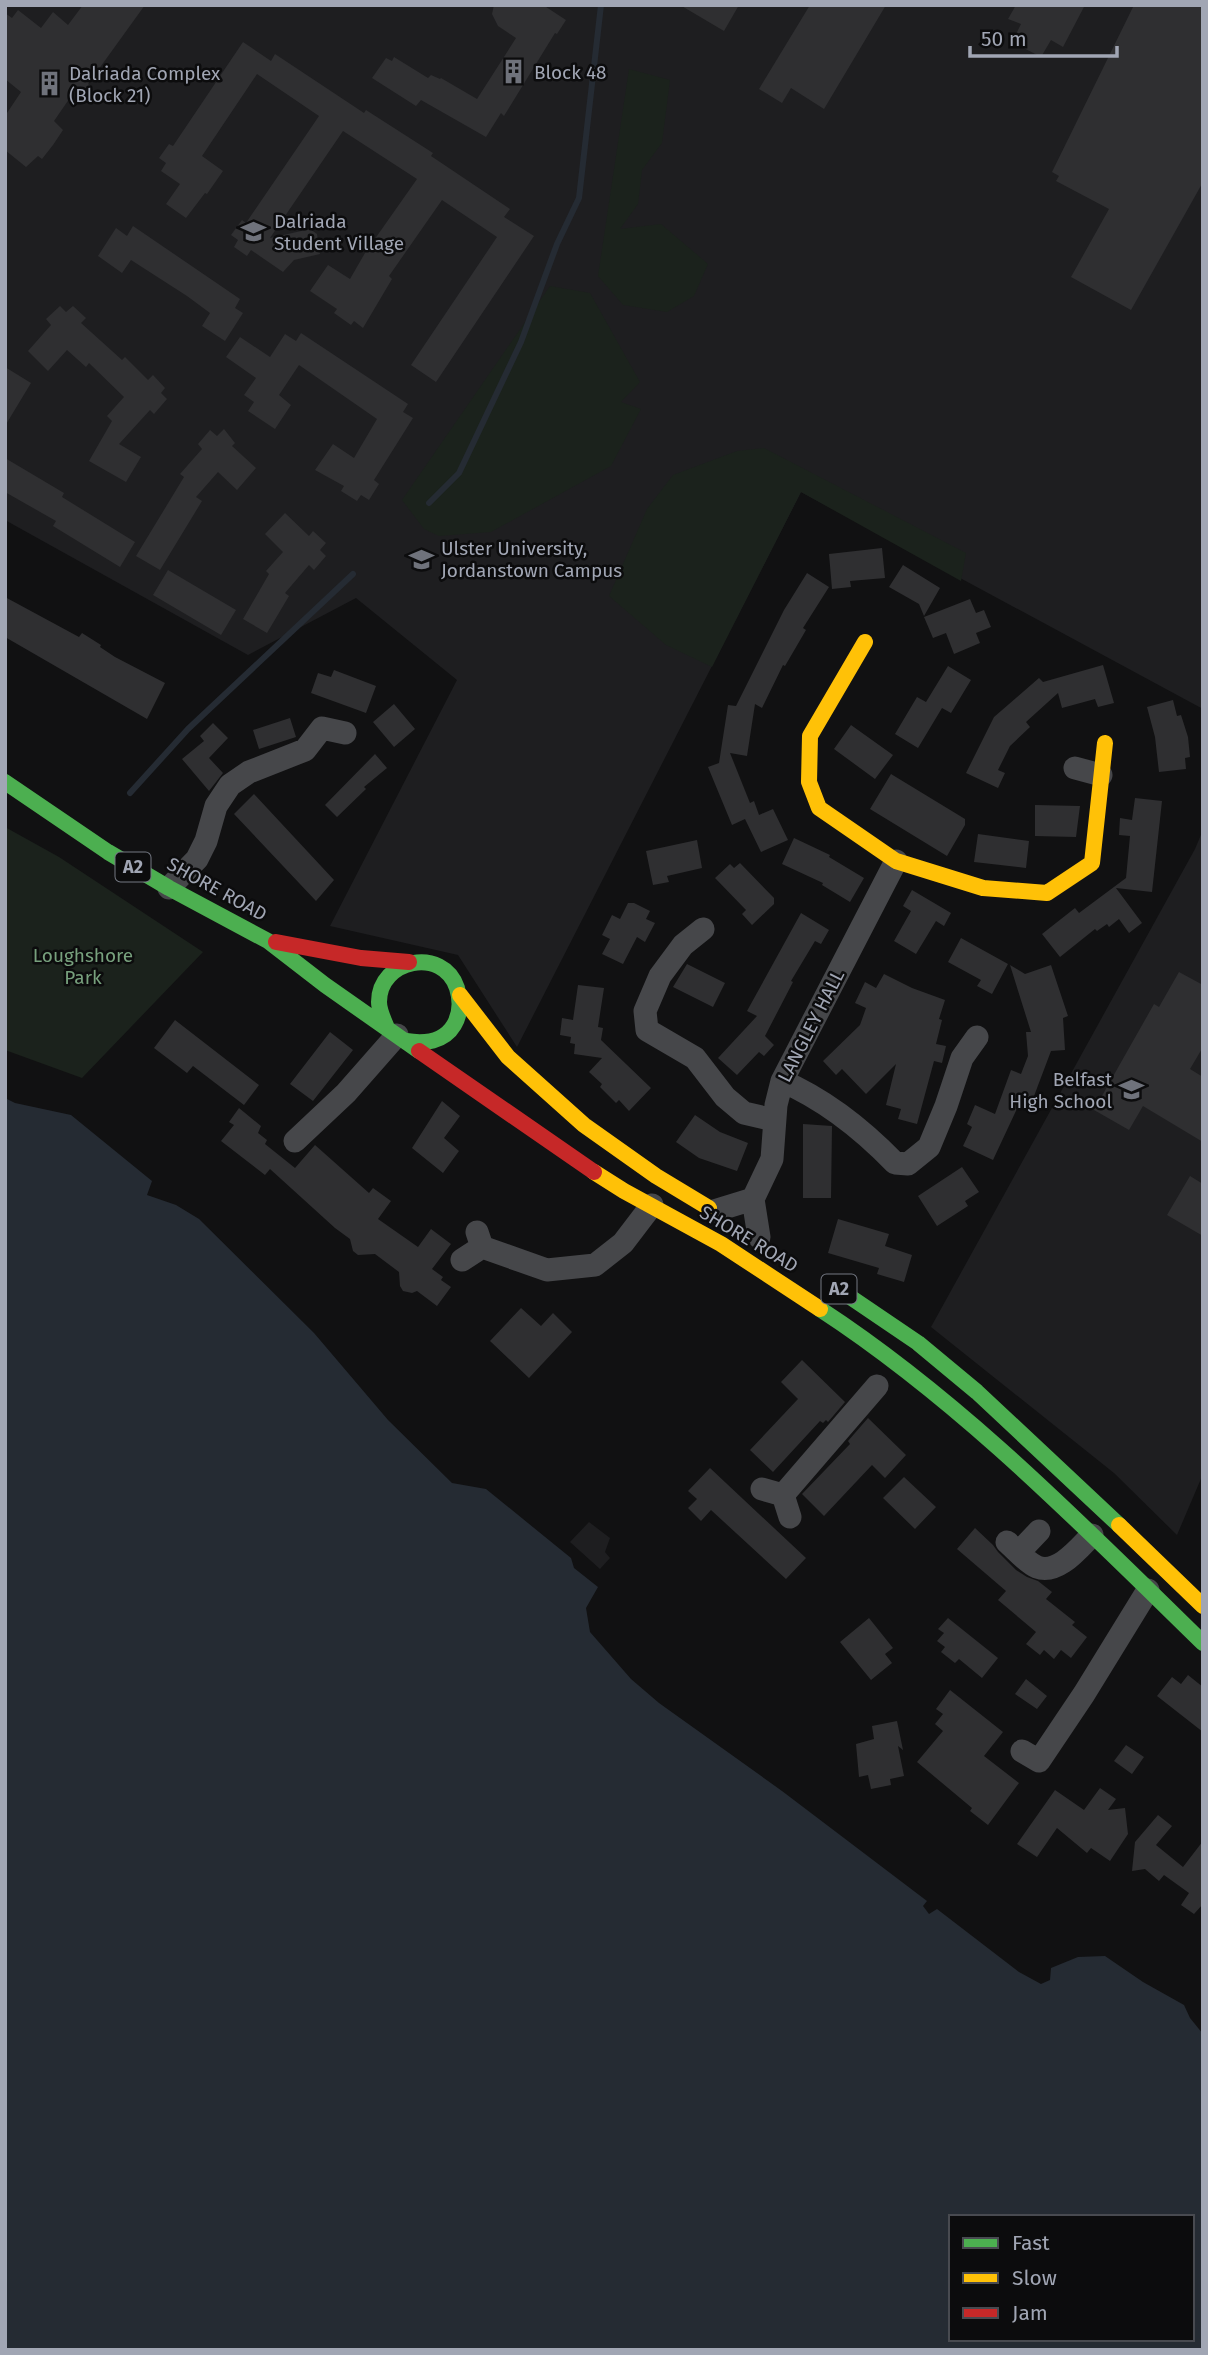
<svg xmlns="http://www.w3.org/2000/svg" width="1208" height="2355" font-family="'Fira Sans',sans-serif">
<style>
.built{fill:#1e1e20}
.green{fill:#1b221c}
.water{fill:#252b33;fill-rule:evenodd}
.lines{fill:none;stroke-linecap:round;stroke-linejoin:round}
.stream{stroke:#252b33;stroke-width:6}
.building{fill:#2f2f31}
.street{stroke:#46474a;stroke-width:23}
.fast{stroke:#4caf50;stroke-width:16}
.slow{stroke:#ffc107;stroke-width:16}
.jam{stroke:#c62828;stroke-width:16}
.labels{text-anchor:middle;dominant-baseline:central;stroke-width:5;stroke-linejoin:round;paint-order:stroke}
.shield{fill:#0c0c0d;stroke:#747882;stroke-width:2}
.shield-label{font-size:18px;font-weight:bold;fill:#a1a6b4}
.poi-label{font-size:19px;fill:#a1a6b4;stroke:#0c0c0d;text-anchor:start}
.street-label{font-size:19px;fill:#a1a6b4;stroke:#0c0c0d}
.park-label{font-size:19px;fill:#77a07d;stroke:#0c0c0d}
</style>
<rect width="100%" height="100%" fill="#111112"/>
<path class="built" d="M5 5H1203V709L801 492 517 1047 458 955 330 926 457 680 356 598 248 655 5 520Z
M1203 830V1474L1177 1535 1114 1473 931 1327 1195 849Z
M589 1522 610 1538 605 1552 610 1558 600 1569 570 1542Z"/>
<path class="green" d="M629 69 670 80 662 143 642 170 638 204 620 229 661 224 708 264 694 296 667 312 623 305 598 276Z
M550 286 590 293 640 382 621 402 641 409 611 466 491 532 439 536 424 529 402 500Z
M764 448 966 553 961 581 801 492 712 667 666 645 609 596 647 509 673 475 737 451Z
M5 827 59 857 203 952 82 1078 5 1050Z"/>
<path class="water" d="M5 1098 15 1103 71 1115 152 1181 147 1195 176 1205 199 1219 314 1333 388 1420 452 1483 486 1489 571 1558 574 1568 598 1587 586 1608 590 1632 631 1679 659 1703 782 1791 927 1901 923 1906 929 1914 937 1909 1019 1972 1041 1984 1050 1980 1051 1968 1078 1957 1105 1956 1143 1982 1184 2005 1190 2018 1203 2034V2350H5ZM951 2217H1192V2339H951Z"/>
<g class="lines">
<path class="stream" d="M429 503 459 473 521 342 557 244 579 198 601 5
M130 793 188 729 353 574"/>
</g>
<path class="building" d="M83 5H145L88 84 93 88 85 100 74 92 54 121 63 130 53 145 42 159 38 156 26 167 5 150V116L21 92 5 79V13L12 18 18 10 41 28 53 12 68 25Z
M494 5H543L566 20 557 34 555 33 504 116 501 113 486 137 421 100 416 106 372 78 386 58 392 61 394 57 428 78 431 75 440 79 441 78 477 99 516 38 498 26 492 14Z
M680 5H739L724 31Z
M810 5H886L824 109 791 88 782 103 759 89Z
M1016 5H1085L1063 47 1051 40 1041 57 1012 42 1021 24 1008 19Z
M1134 5H1203V182L1131 310 1071 277 1109 209 1056 181 1059 176 1052 172Z
M243 42 271 61 275 54 364 113 366 110 433 153 431 156 510 209 504 217 534 236 436 382 411 365 497 237 442 200 389 276 392 279 363 328 354 321 351 325 334 313 337 309 310 291 328 265 350 279 365 253 417 179 343 131 270 238 310 229 317 234 320 254 294 260 283 272 251 250 247 256 234 247 238 240 231 235 242 220 246 223 319 116 257 74 202 156 223 171 207 194 205 193 186 218 166 204 180 184 161 171 166 163 159 158 169 144 173 146Z
M133 226 240 299 235 308 243 313 225 341 202 326 210 313 187 296 131 260 122 273 98 256 116 228 127 236Z
M60 306 66 312 73 306 86 318 81 323 122 360 125 357 148 380 153 375 165 388 161 393 167 399 154 414 150 410 119 444 141 457 126 482 89 461 112 421 107 416 124 397 89 363 86 367 67 350 48 371 28 351 51 325 46 319Z
M301 333 408 404 403 412 413 418 374 480 379 484 369 500 361 495 357 501 341 491 344 486 315 470 333 444 354 458 377 419 299 365 279 395 291 405 275 429 248 411 254 402 244 395 256 378 226 357 240 337 270 357 285 334 296 341Z
M5 367 31 383 5 426Z
M224 429 235 443 232 446 256 468 237 490 218 472 196 497 202 501 160 570 136 556 184 477 180 474 202 449 198 444 210 430 217 436Z
M5 458 64 493 62 497 135 542 120 567 53 526 56 521 5 492Z
M285 513 309 536 313 531 326 543 320 550 326 556 314 570 309 565 285 593 289 596 267 633 243 619 269 574 266 571 283 552 265 534Z
M882 548 885 578 850 581 851 587 832 589 829 554Z
M903 565 940 588 924 616 919 604 889 587Z
M168 570 236 610 221 635 153 595Z
M807 573 829 587 803 628 806 630 785 666 783 665 762 708 755 704 747 756 730 753 750 803 754 801 759 815 773 809 788 840 761 852 745 819 732 825 708 767 719 763 728 705 736 706 784 610Z
M5 597 79 637 82 633 101 645 100 647 115 657 165 683 147 719 5 637Z
M970 599 976 613 984 610 991 627 976 633 980 643 954 654 946 633 933 638 924 617Z
M1103 665 1114 703 1098 707 1095 699 1062 708 1058 693 1026 722 1030 727 1010 746 998 770 1005 773 998 788 966 773 994 717 1039 678 1043 682Z
M948 666 971 680 951 713 942 708 918 748 895 734 917 697 926 702Z
M334 670 376 686 366 713 311 693 318 673 331 677Z
M1173 700 1177 716 1181 715 1188 737 1190 757 1185 758 1186 769 1159 772 1155 737 1147 707Z
M394 704 415 729 394 747 373 722Z
M290 718 296 737 259 749 253 730Z
M213 723 228 738 209 758 223 773 209 791 182 759 204 741 200 736Z
M851 725 893 755 875 779 834 749Z
M375 754 387 768 364 787 366 789 337 817 325 805Z
M891 774 965 819V825L947 856 870 809Z
M254 794 334 880 316 901 234 814Z
M1135 798 1162 801 1152 892 1116 888 1142 923 1129 933 1119 919 1109 927 1107 924 1097 931 1095 929 1060 957 1042 934 1075 908 1079 913 1126 878 1130 836 1119 835 1120 818 1132 820Z
M1035 805 1080 806 1076 837 1035 836Z
M978 834 1029 841 1026 868 974 862Z
M794 838 830 855 829 857 864 878 850 902 822 885 823 883 782 864Z
M697 840 702 868 667 876 669 882 653 885 646 851Z
M740 863 774 898V904L752 925 742 914 746 910 715 878 730 864 734 868Z
M912 890 951 913 944 926 936 921 916 954 894 941 911 911 903 906Z
M628 903H634L650 911 646 919 655 923 645 942 637 937 623 964 602 954 610 939 602 935 612 915 620 919Z
M801 913 829 930 821 944 815 941 791 981 793 982 765 1036 774 1045 764 1056 759 1052 737 1075 718 1058 757 1016 747 1011Z
M961 938 1008 964 992 994 977 986 981 980 948 962Z
M687 964 725 983 713 1007 673 987Z
M1010 965 1025 974 1051 965 1068 1016 1063 1018 1065 1050 1051 1051 1031 1104 1021 1100 993 1160 963 1146 972 1127 967 1124 975 1105 995 1114 1011 1070 1021 1074 1028 1056 1026 1032H1031Z
M1179 972 1203 985V1047L1190 1069 1203 1077V1142L1143 1106 1129 1130 1094 1110 1154 1004 1159 1007Z
M884 974 912 988 945 1000 939 1019 942 1020 936 1044 946 1046 942 1063 934 1061 917 1124 898 1119 901 1109 886 1105 896 1064 866 1094 842 1069 836 1075 823 1061 860 1025 866 1008 855 1003 865 982 876 988Z
M578 985 604 988 598 1027 603 1028 601 1040 651 1088 629 1111 619 1100 616 1103 600 1087 602 1084 589 1072 602 1058 574 1054 575 1044 570 1043 571 1037 560 1035 562 1018 573 1020Z
M175 1020 259 1085 244 1105 193 1066 187 1073 154 1048Z
M330 1032 353 1050 313 1101 290 1084Z
M442 1101 460 1116 444 1138 459 1151 443 1173 412 1148Z
M239 1108 261 1126 258 1133 267 1140 265 1144 295 1168 315 1145 369 1193 373 1188 391 1201 378 1219 418 1247 431 1229 451 1244 432 1269 443 1277 441 1280 451 1287 437 1306 417 1291 412 1293 403 1291 400 1286 399 1272 375 1254 358 1255 353 1251 350 1239 335 1228 270 1169 265 1175 221 1141 234 1125 229 1122Z
M695 1115 720 1132 748 1143 737 1171 699 1158 676 1142Z
M803 1124 832 1126 831 1198H803Z
M962 1167 979 1192 965 1201 968 1206 937 1226 918 1196Z
M1190 1176 1203 1184V1236L1167 1215Z
M838 1219 889 1234 885 1246 912 1255 904 1282 877 1274 879 1268 828 1253Z
M521 1308 541 1326 553 1313 572 1332 529 1378 490 1341Z
M802 1360 845 1402 828 1422 826 1420 823 1423 820 1421 773 1472 750 1450 798 1399 781 1382Z
M868 1418 906 1455 885 1478 872 1465 824 1516 802 1494 850 1444 848 1441Z
M710 1468 806 1558 786 1579 711 1510 701 1521 688 1508 697 1499 688 1491Z
M904 1477 936 1507 915 1529 883 1498Z
M975 1528 993 1545 998 1552 1016 1570 1027 1577 1038 1581 1052 1592 1046 1599 1075 1622 1072 1625 1087 1637 1071 1658 1061 1650 1054 1659 1044 1650 1040 1655 1026 1644 1036 1632 998 1600 1006 1591 957 1549Z
M869 1618 893 1648 885 1654 892 1663 871 1680 840 1642Z
M948 1618 998 1658 982 1678 959 1659 955 1663 941 1652 945 1647 937 1641 944 1633 938 1629Z
M1188 1675 1203 1687V1732L1157 1696 1172 1677 1181 1684Z
M1026 1679 1047 1696 1037 1709 1015 1694Z
M950 1690 1003 1732 984 1756 1019 1783 988 1825 970 1811 972 1808 917 1762 943 1731 935 1724 943 1714 936 1709Z
M897 1721 903 1750 898 1746 904 1776 890 1779 891 1785 871 1789 868 1775 859 1777 856 1744 874 1739 872 1726Z
M1126 1745 1144 1757 1132 1774 1114 1761Z
M1100 1788 1116 1799 1108 1810 1125 1808 1128 1834 1110 1861 1091 1848 1087 1853 1057 1828 1037 1857 1017 1844 1055 1790 1084 1810Z
M1158 1815 1172 1826 1156 1845 1183 1867 1203 1841V1904L1194 1914 1181 1905 1189 1893 1164 1875 1159 1881 1145 1869 1132 1871 1135 1842Z"/>
<g class="lines">
<path class="street" d="M1075 768 1101 775
M169 888 197 859 206 841 216 806 230 785 249 772 305 750 322 728 345 733
M703 929 683 945 660 976 645 1011 647 1030 695 1058 725 1097 744 1113 774 1120
M782 1081C826 1100 862 1129 895 1163L908 1164 929 1147 946 1106 962 1058 977 1037
M295 1141 346 1093 397 1035
M714 1211 753 1199
M477 1232 482 1247 547 1270 595 1265 623 1243 652 1205
M759 1237 753 1199 772 1159 776 1105 782 1081 896 861
M462 1260 482 1247
M762 1489 783 1495 790 1517
M783 1495 877 1386
M1007 1542C1015 1549 1027 1563 1037 1567 1058 1575 1079 1548 1092 1535
M1019 1552 1039 1531
M1022 1751 1039 1761 1084 1694 1148 1590"/>
<path class="fast" d="M5 782 108 852 169 888 268 941 325 985 419 1051
M387 1028C384 1020 379 1011 379 1002 379 959 443 946 457 988 461 1001 461 1013 454 1025 444 1042 424 1044 406 1041
M831 1284 918 1343 977 1392 1119 1525
M820 1309C961 1401 1082 1525 1203 1643"/>
<path class="slow" d="M865 642 810 736 809 782 819 808 896 861 983 888 1047 893 1092 863 1105 743
M460 995 508 1057 584 1125 656 1176 709 1208
M594 1172 624 1191 721 1244 820 1309
M1119 1525 1203 1606"/>
<path class="jam" d="M276 942 361 958 409 962
M419 1051 594 1172"/>
</g>
<defs>
<symbol id="building-bare" viewBox="-9 -9 18 18"><path d="M-4-6H4V6H1V3H-1V6H-4ZM-2.5-4.3h1.7v1.8h-1.7ZM.8-4.3h1.7v1.8H.8ZM-2.5-1h1.7V.8h-1.7ZM.8-1h1.7V.8H.8Z" fill="#6f727b" stroke="#0c0c0d" stroke-width="2.5" paint-order="stroke"/></symbol>
<symbol id="university-bare" viewBox="-9 -9 18 18"><path d="M0-5L7-2L0 1L-7-2ZM-4 1L0 2.5L4 1V4Q0 6-4 4Z" fill="#6f727b" stroke="#0c0c0d" stroke-width="2.5" paint-order="stroke"/></symbol>
<symbol id="school-bare" viewBox="-9 -9 18 18"><path d="M0-5L7-2L0 1L-7-2ZM-4 1L0 2.5L4 1V4Q0 6-4 4Z" fill="#6f727b" stroke="#0c0c0d" stroke-width="2.5" paint-order="stroke"/></symbol>
</defs>
<g fill-rule="evenodd">
<use href="#building-bare" x="496" y="54" width="35" height="35"/>
<use href="#building-bare" x="32" y="66" width="35" height="35"/>
<use href="#university-bare" x="236" y="214" width="35" height="35"/>
<use href="#university-bare" x="404" y="542" width="35" height="35"/>
<use href="#school-bare" x="1114" y="1072" width="35" height="35"/>
</g>
<g class="labels">
<g class="shield">
<rect x="115.5" y="852.5" width="35" height="29" rx="5"/>
<rect x="821.5" y="1274.5" width="35" height="29" rx="5"/>
</g>
<g class="shield-label">
<text x="133" y="867">A2</text>
<text x="839" y="1289">A2</text>
</g>
<g class="poi-label">
<text x="534" y="72">Block 48</text>
<text x="69" y="73">Dalriada Complex<tspan x="69" dy="22">(Block 21)</tspan></text>
<text x="274" y="221">Dalriada<tspan x="274" dy="22">Student Village</tspan></text>
<text x="441" y="548">Ulster University,<tspan x="441" dy="22">Jordanstown Campus</tspan></text>
<text x="1112" y="1079" text-anchor="end">Belfast<tspan x="1112" dy="22">High School</tspan></text>
</g>
<g class="street-label">
<text transform="translate(217 889) rotate(29)">SHORE ROAD</text>
<text transform="translate(811 1026) rotate(-63)">LANGLEY HALL</text>
<text transform="translate(749 1239) rotate(31)">SHORE ROAD</text>
</g>
<g class="park-label">
<text x="83" y="955">Loughshore<tspan x="83" dy="22">Park</tspan></text>
</g>
</g>
<rect width="1208" height="2355" fill="none" stroke="#a1a6b4" stroke-width="14"/>
<rect x="949" y="2215" width="245" height="126" fill="#0c0c0d" stroke="#484a50" stroke-width="2"/>
<rect x="963" y="2238" width="35" height="10" fill="#4caf50" stroke="#484a50" stroke-width="2"/>
<text x="1012" y="2250" font-size="21" fill="#a1a6b4">Fast</text>
<rect x="963" y="2273" width="35" height="10" fill="#ffc107" stroke="#484a50" stroke-width="2"/>
<text x="1012" y="2285" font-size="21" fill="#a1a6b4">Slow</text>
<rect x="963" y="2308" width="35" height="10" fill="#c62828" stroke="#484a50" stroke-width="2"/>
<text x="1012" y="2320" font-size="21" fill="#a1a6b4">Jam</text>
<path d="M970 46v10h147v-10" fill="none" stroke="#a1a6b4" stroke-width="3.5"/>
<text x="981" y="46" font-size="21" fill="#a1a6b4" stroke="#0c0c0d" stroke-width="5" paint-order="stroke">50 m</text>
</svg>
